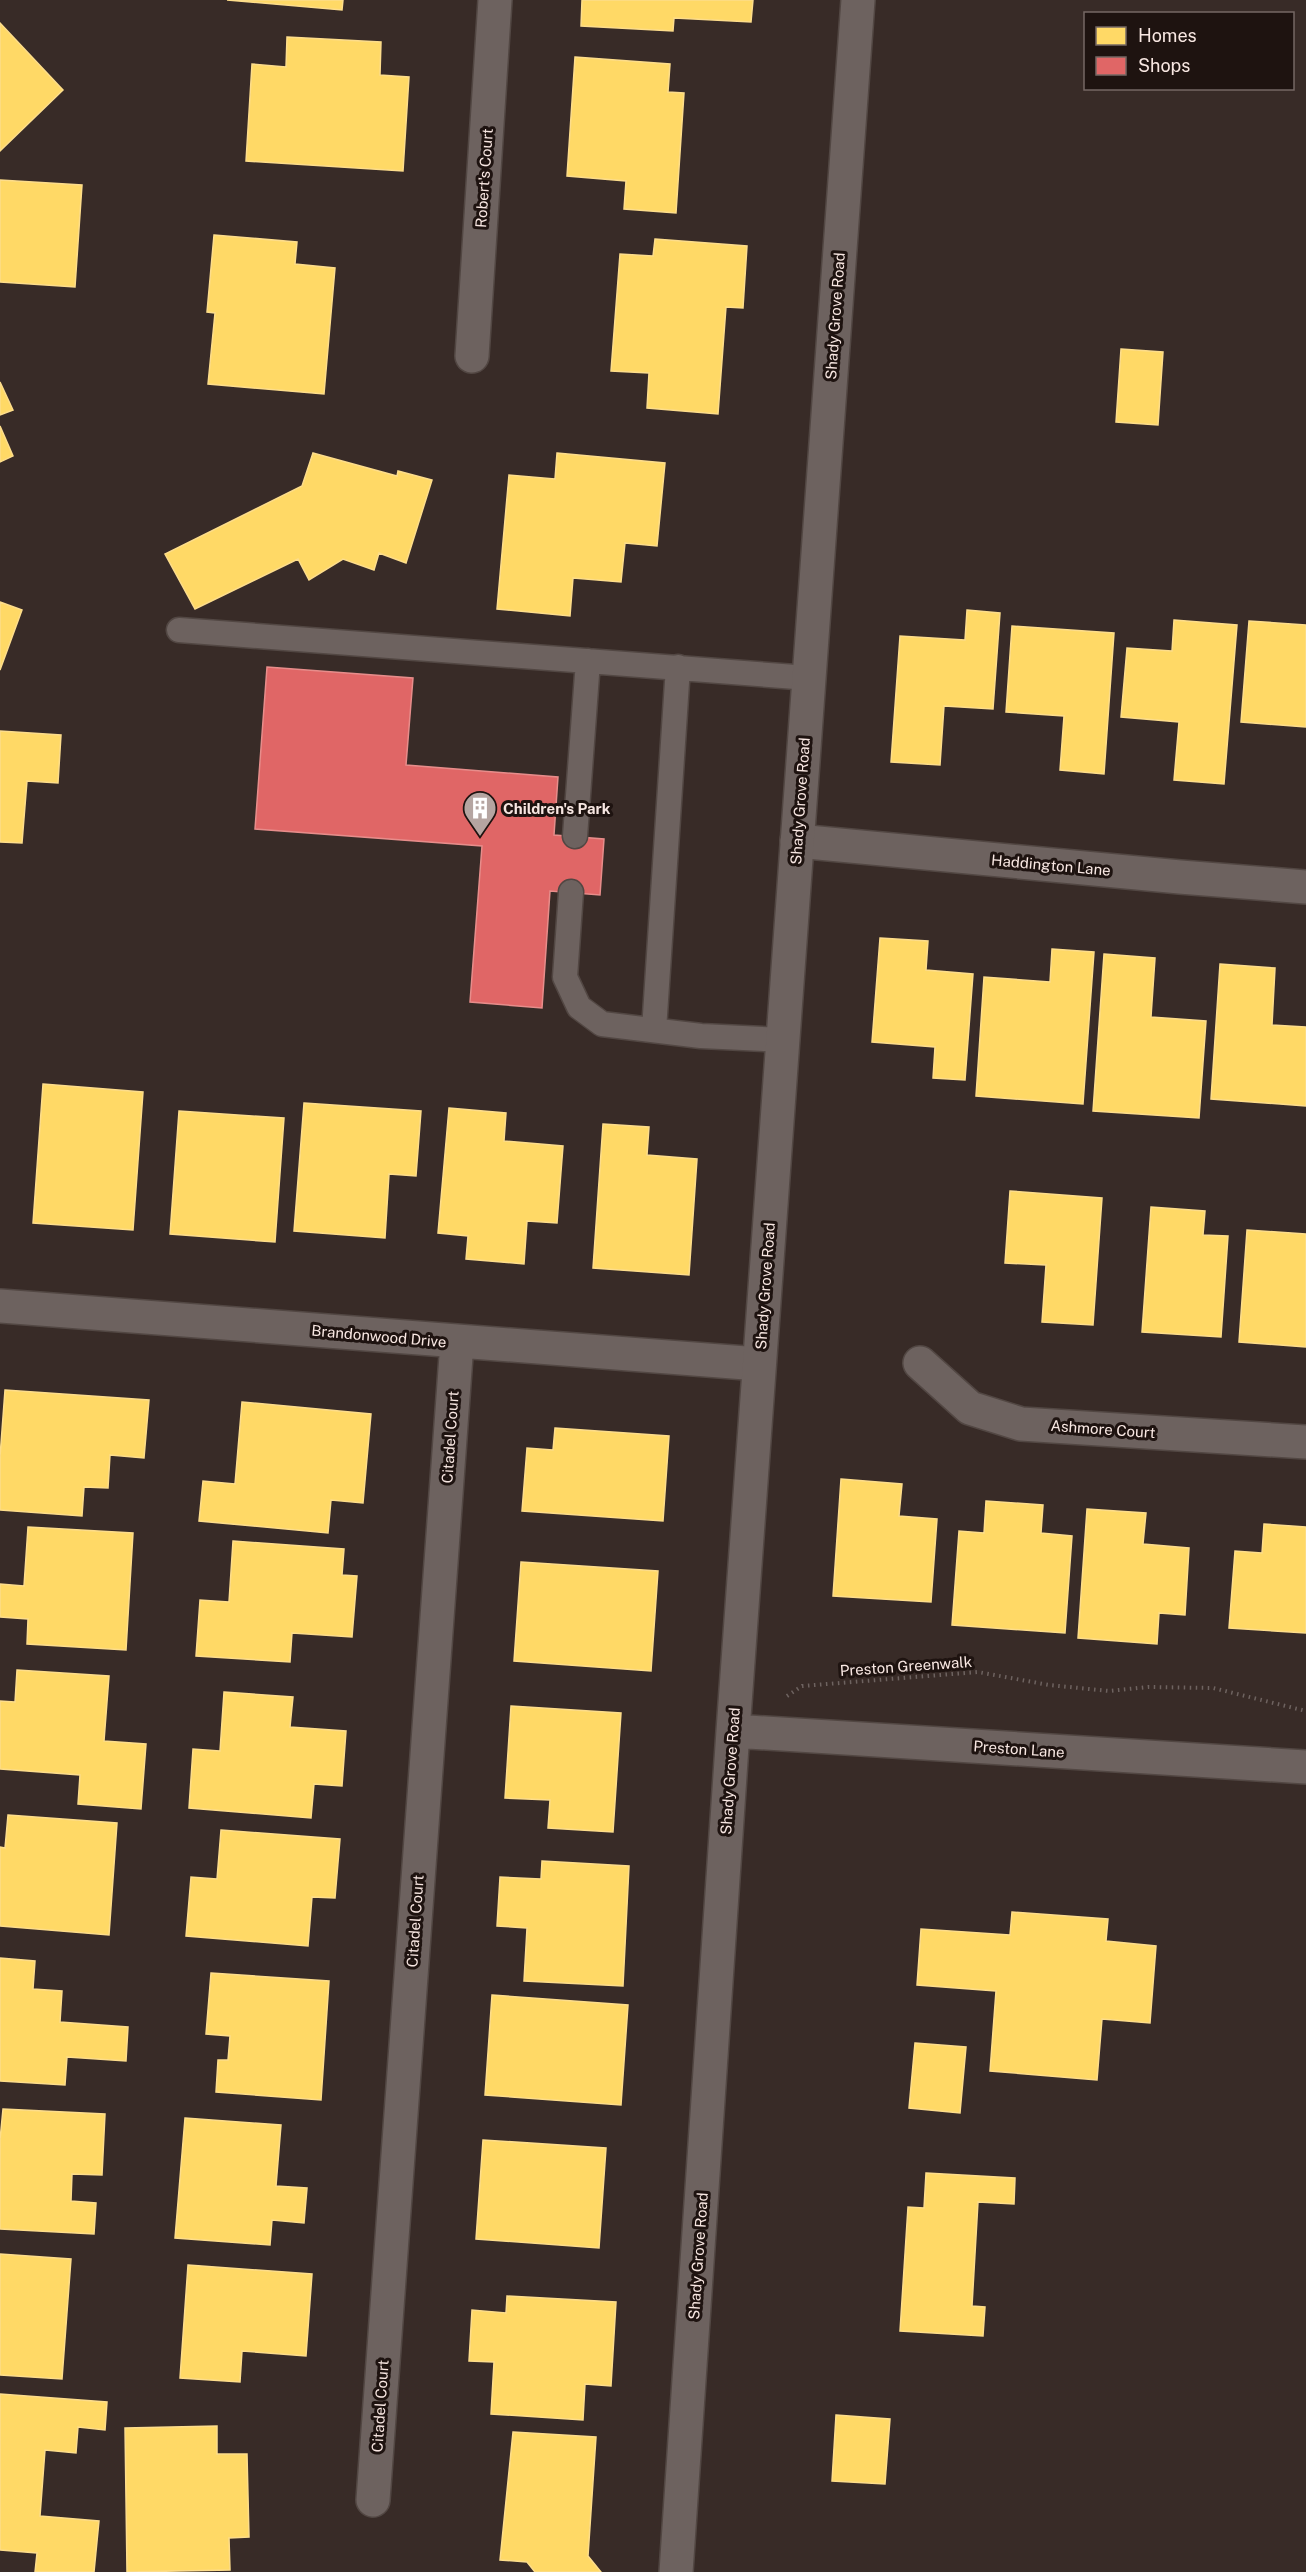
<svg xmlns="http://www.w3.org/2000/svg" width="1306" height="2572" font-family="'Public Sans',sans-serif">
<style>
.homes{fill:#ffd966;stroke:#fddd8b;stroke-width:1.5}
.shops{fill:#e06666;stroke:#e78d8b;stroke-width:1.5}
.lines{fill:none;stroke-linecap:round;stroke-linejoin:round}
.service-casing{stroke:#524743;stroke-width:27}
.minor-casing{stroke:#524743;stroke-width:36}
.tertiary-casing{stroke:#524743;stroke-width:36}
.path{stroke:#6e6360;stroke-width:4;stroke-dasharray:1.5 4.5;stroke-linecap:butt}
.service{stroke:#6d625f;stroke-width:24}
.minor{stroke:#6d625f;stroke-width:33}
.tertiary{stroke:#6d625f;stroke-width:33}
.labels{text-anchor:middle;dominant-baseline:central;stroke-width:6;stroke-linejoin:round;paint-order:stroke}
.street-label{font-size:15px;fill:#f8e7e2;stroke:#1e1310}
.poi-label{font-size:15px;font-weight:bold;fill:#f8e7e2;stroke:#1e1310;text-anchor:start}
</style>
<rect width="100%" height="100%" fill="#382b27"/>
<path class="homes" d="M227 0H343L342 10Z
M582 0H753L751 22 674 18 673 31 581 26Z
M0 23 63 90 0 151Z
M287 37 381 42 380 75 409 77 403 171 246 161 252 64 286 67Z
M575 57 670 64 668 92 684 93 676 213 624 209 626 181 567 176Z
M0 180 82 185 75 287 0 282Z
M214 235 297 242 295 264 335 268 324 394 208 384 215 313 207 312Z
M655 239 747 246 743 308 726 307 718 414 647 408 649 373 611 371 620 254 653 256Z
M1121 349 1163 352 1158 425 1116 422Z
M0 382 13 410 0 415Z
M0 426 13 456 0 462Z
M313 453 397 476 398 471 432 480 406 563 379 553 374 570 343 559 309 580 298 559 195 609 165 554 302 486Z
M557 453 665 463 657 546 625 543 621 582 573 578 570 616 497 609 509 475 555 479Z
M0 602 22 610 0 670Z
M967 610 1000 613 993 709 944 706 940 765 891 762 900 636 965 640Z
M1174 620 1237 625 1224 784 1174 780 1179 722 1121 717 1127 648 1172 651Z
M1249 621 1306 625V727L1241 722Z
M1012 626 1114 633 1104 774 1060 770 1064 716 1006 712Z
M0 731 61 735 58 783 27 781 22 843 0 842Z
M880 938 928 941 926 970 973 974 965 1080 933 1078 935 1047 872 1042Z
M1052 949 1094 952 1083 1104 976 1096 984 977 1050 982Z
M1104 954 1155 958 1151 1017 1206 1021 1199 1118 1093 1111Z
M1220 964 1275 968 1272 1025 1306 1027V1106L1211 1099Z
M43 1084 143 1092 133 1230 33 1223Z
M304 1103 421 1111 416 1176 389 1174 385 1238 294 1231Z
M449 1108 506 1113 504 1141 563 1146 557 1223 527 1221 524 1264 466 1259 468 1236 438 1233Z
M179 1111 284 1118 275 1242 170 1234Z
M603 1124 649 1127 647 1155 697 1159 689 1275 593 1268Z
M1010 1191 1102 1198 1093 1325 1042 1322 1046 1265 1005 1263Z
M1151 1207 1205 1211 1203 1235 1228 1236 1221 1337 1142 1332Z
M1247 1230 1306 1234V1347L1239 1342Z
M5 1390 149 1400 144 1458 110 1455 108 1488 84 1487 82 1516 0 1510V1457Z
M242 1402 371 1414 363 1503 331 1500 328 1533 199 1521 203 1481 235 1484Z
M555 1428 669 1436 663 1521 522 1511 527 1448 553 1450Z
M841 1479 902 1484 899 1516 937 1519 931 1602 833 1596Z
M986 1501 1043 1505 1041 1533 1072 1536 1065 1633 952 1625 959 1531 984 1533Z
M1087 1509 1146 1513 1143 1544 1189 1548 1185 1615 1159 1613 1157 1644 1078 1638Z
M1264 1524 1306 1527V1633L1229 1628 1235 1551 1262 1553Z
M28 1527 133 1533 126 1650 27 1644 28 1619 0 1617V1584L24 1586Z
M233 1541 344 1549 342 1575 357 1576 352 1637 292 1633 290 1662 196 1656 200 1600 229 1602Z
M521 1562 658 1571 651 1671 514 1661Z
M17 1670 109 1676 104 1741 146 1744 141 1809 78 1804 80 1775 0 1769V1701L15 1702Z
M224 1692 293 1697 290 1727 346 1731 342 1786 314 1784 311 1818 189 1808 193 1749 220 1751Z
M511 1706 621 1713 613 1832 548 1828 550 1800 505 1798Z
M8 1815 117 1823 109 1935 0 1926V1847L5 1848Z
M221 1830 340 1839 335 1898 312 1897 308 1946 186 1936 191 1877 217 1879Z
M542 1861 629 1866 623 1986 524 1981 527 1928 497 1926 500 1877 541 1879Z
M1012 1912 1108 1919 1106 1941 1156 1946 1150 2023 1102 2019 1097 2080 990 2071 996 1991 917 1985 921 1929 1010 1935Z
M0 1958 35 1961 33 1989 62 1991 60 2022 128 2027 126 2061 67 2057 65 2085 0 2081Z
M211 1973 329 1981 321 2100 216 2092 218 2060H228L230 2036 206 2034Z
M492 1995 628 2005 621 2105 485 2095Z
M915 2043 966 2047 960 2113 909 2108Z
M3 2109 105 2114 102 2175 72 2174 71 2201 96 2203 94 2234 0 2229V2140Z
M185 2118 281 2125 276 2186 307 2188 304 2223 272 2220 270 2245 175 2238Z
M483 2140 606 2148 599 2248 476 2239Z
M926 2173 1015 2178 1014 2204 978 2202 972 2306 985 2307 983 2336 900 2331 908 2207 924 2208Z
M0 2254 71 2259 62 2379 0 2375Z
M188 2265 312 2274 306 2356 242 2351 240 2382 180 2378Z
M507 2296 616 2302 611 2386 585 2384 583 2420 491 2414 494 2362 469 2361 472 2310 506 2313Z
M0 2394 107 2402 105 2430 78 2427 76 2453 45 2450 40 2516 99 2521 94 2572H35L37 2553 0 2550Z
M836 2415 890 2419 885 2484 832 2481Z
M217 2426V2454H247L249 2537 229 2538 230 2570 127 2572 125 2428Z
M513 2432 596 2437 588 2556 601 2572H535L527 2562 500 2560Z"/>
<path class="shops" d="M267 667 413 678 406 765 558 777 554 835 604 839 600 895 550 891 542 1008 470 1002 482 846 255 829Z"/>
<g class="lines">
<defs>
<path id="service" d="M179 630 809 678
M575 836 588 661
M571 892 565 977 579 1007 602 1024 701 1036 783 1040
M654 1030 678 667"/>
<path id="minor" d="M472 356 495 0
M797 841 1180 877 1306 887
M0 1306 759 1364
M920 1363 970 1408 1021 1424 1306 1442
M373 2500 457 1342"/>
<path id="tertiary" d="M733 1731 1306 1767
M676 2572 733 1731 858 0"/>
</defs>
<use href="#service" class="service-casing"/>
<use href="#minor" class="minor-casing"/>
<use href="#tertiary" class="tertiary-casing"/>
<path class="path" d="M787 1696 802 1686 978 1672 1049 1685 1109 1691 1148 1687 1213 1688 1306 1711"/>
<use href="#service" class="service"/>
<use href="#minor" class="minor"/>
<use href="#tertiary" class="tertiary"/>
</g>
<defs>
<symbol id="building-pin" viewBox="-11 -11 22 30"><path d="M0 17L-7.5 6A9.5 9.5 0 1 1 7.5 6Z" fill="#b5a5a1" stroke="#1e1310"/><path d="M-4-6H4V6H1V3H-1V6H-4ZM-2.5-4.3h1.7v1.8h-1.7ZM.8-4.3h1.7v1.8H.8ZM-2.5-1h1.7V.8h-1.7ZM.8-1h1.7V.8H.8Z" fill="#fff"/></symbol>
</defs>
<g fill-rule="evenodd">
<use href="#building-pin" x="461" y="789" width="38" height="52"/>
</g>
<g class="labels">
<g class="street-label">
<text transform="translate(484 178) rotate(-86)">Robert's Court</text>
<text transform="translate(835 316) rotate(-86)">Shady Grove Road</text>
<text transform="translate(800 801) rotate(-86)">Shady Grove Road</text>
<text transform="translate(1051 865) rotate(5)">Haddington Lane</text>
<text transform="translate(765 1286) rotate(-86)">Shady Grove Road</text>
<text transform="translate(379 1336) rotate(5)">Brandonwood Drive</text>
<text transform="translate(1103 1429) rotate(4)">Ashmore Court</text>
<text transform="translate(450 1437) rotate(-86)">Citadel Court</text>
<text transform="translate(906 1666) rotate(-4)">Preston Greenwalk</text>
<text transform="translate(1019 1749) rotate(4)">Preston Lane</text>
<text transform="translate(730 1771) rotate(-86)">Shady Grove Road</text>
<text transform="translate(415 1921) rotate(-86)">Citadel Court</text>
<text transform="translate(698 2256) rotate(-86)">Shady Grove Road</text>
<text transform="translate(380 2406) rotate(-86)">Citadel Court</text>
</g>
<g class="poi-label">
<text x="503" y="808">Children's Park</text>
</g>
</g>
<rect x="1084" y="12" width="210" height="78" fill="#1e1310" stroke="#756864" stroke-width="1.5"/>
<rect x="1096" y="27" width="30" height="18" fill="#ffd966" stroke="#756864" stroke-width="1.5"/>
<text x="1138" y="42" font-size="18" fill="#f8e7e2">Homes</text>
<rect x="1096" y="57" width="30" height="18" fill="#e06666" stroke="#756864" stroke-width="1.5"/>
<text x="1138" y="72" font-size="18" fill="#f8e7e2">Shops</text>
</svg>
